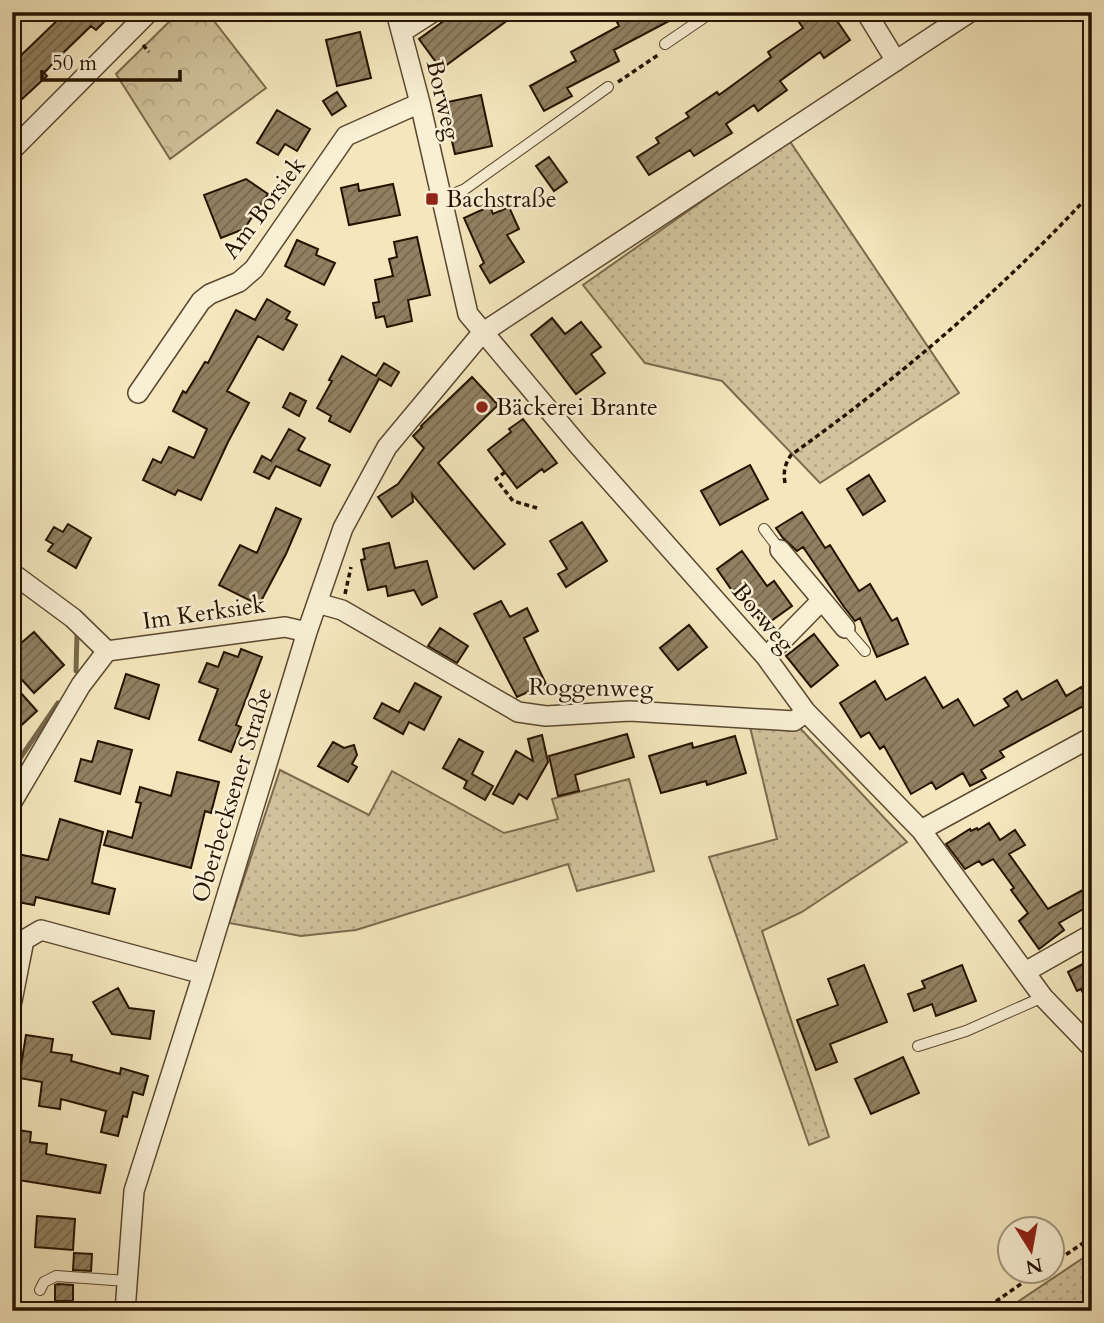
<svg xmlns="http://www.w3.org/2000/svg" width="1104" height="1323" font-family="Cardo,serif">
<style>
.grass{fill:url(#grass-dots);stroke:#7b6b4e;stroke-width:2}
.park{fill:url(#park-crowns);stroke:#7b6b4e;stroke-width:2}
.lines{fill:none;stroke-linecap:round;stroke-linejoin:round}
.stream{stroke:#77674b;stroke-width:5}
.building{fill:url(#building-hatch);stroke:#251300;stroke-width:2}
.lane-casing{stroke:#59482f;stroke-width:12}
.street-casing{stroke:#59482f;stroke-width:22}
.path{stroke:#251300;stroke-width:3.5;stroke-dasharray:5 3.5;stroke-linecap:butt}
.lane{stroke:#f8efd4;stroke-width:10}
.street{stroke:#f8efd4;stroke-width:19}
.poi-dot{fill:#8f2418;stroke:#f8efd4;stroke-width:2.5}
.labels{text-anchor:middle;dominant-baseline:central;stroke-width:5;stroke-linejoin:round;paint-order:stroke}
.street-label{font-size:24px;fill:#251300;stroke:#f8efd4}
.poi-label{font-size:24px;fill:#251300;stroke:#f8efd4;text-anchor:start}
</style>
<defs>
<pattern id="grass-dots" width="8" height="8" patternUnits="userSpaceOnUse" patternTransform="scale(1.75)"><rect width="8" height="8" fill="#d1c39d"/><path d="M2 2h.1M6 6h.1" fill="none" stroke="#b3a785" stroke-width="1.8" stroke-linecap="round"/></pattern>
<pattern id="park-crowns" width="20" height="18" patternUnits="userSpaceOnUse" patternTransform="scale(1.75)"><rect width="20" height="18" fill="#d1c39d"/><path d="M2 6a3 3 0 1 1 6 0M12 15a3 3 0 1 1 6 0" fill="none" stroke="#b3a785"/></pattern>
<pattern id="building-hatch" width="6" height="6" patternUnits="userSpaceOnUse" patternTransform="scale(1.75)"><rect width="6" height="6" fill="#918162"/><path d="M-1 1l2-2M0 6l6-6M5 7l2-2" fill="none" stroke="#76684e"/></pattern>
</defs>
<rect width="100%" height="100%" fill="#f4e7bd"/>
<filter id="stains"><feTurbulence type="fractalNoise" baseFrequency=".00286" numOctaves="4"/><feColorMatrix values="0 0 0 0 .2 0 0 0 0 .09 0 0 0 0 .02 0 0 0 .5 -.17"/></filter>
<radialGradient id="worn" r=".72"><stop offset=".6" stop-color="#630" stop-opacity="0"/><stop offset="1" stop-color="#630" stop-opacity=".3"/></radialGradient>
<path class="grass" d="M789 140 959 393 820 483 722 381 645 363 583 285Z
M750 727H799L907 842 802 912 762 931 829 1137 809 1145 709 857 777 839Z
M280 770 369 815 392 771 504 833 558 819 552 799 629 779 654 871 577 891 568 864 356 930 301 936 229 923Z
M1092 1252V1311H1004Z"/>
<path class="park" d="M179 12H207L266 88 170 159 116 74Z"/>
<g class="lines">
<path class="stream" d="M76 671 77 634
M12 770 58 703"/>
</g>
<path class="building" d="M66 12H114L96 30 91 26 61 55 44 73 47 76 22 99 12 89V64Z
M456 12H519L441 69 419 39Z
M627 12H686L614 50 619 61 567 88 572 96 544 111 530 86 576 61 571 52 619 26 615 18Z
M792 12H831L850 40 824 58 820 52 780 81 787 90 758 111 754 105 726 124 732 133 717 142 694 156 690 150 649 175 637 157 659 143 656 138 689 117 686 113 717 92 719 95 771 57 768 52 803 28Z
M360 32 371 78 337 86 326 40Z
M337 92 346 106 332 115 323 101Z
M481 95 492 146 455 154 443 103Z
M277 110 310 129 297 151 285 144 278 155 257 143Z
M549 157 567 182 554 191 536 166Z
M246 179 268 194 244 229 221 238 204 195Z
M358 184 359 191 393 184 400 215 349 225 341 188Z
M490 206 493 214 509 207 519 229 507 235 524 262 490 283 480 266 484 263 464 218Z
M417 237 430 295 408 300 412 321 387 327 384 316 376 318 373 303 379 302 375 280 393 276 389 259 397 257 394 242Z
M297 240 318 249 316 255 335 263 324 285 285 266Z
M267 299 290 312 286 319 297 325 283 350 258 336 227 391 249 403 228 442 201 500 178 490 175 495 143 480 153 459 161 463 169 447 194 458 207 429 173 411 183 391 186 393 205 362 208 363 236 310 255 320Z
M552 318 565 334 581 322 601 347 591 354 605 373 576 394 531 335Z
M342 356 376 376 384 363 399 372 391 386 379 379 350 432 329 421 331 416 317 408 332 381 329 380Z
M472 377 498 405 438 463 505 544 474 569 412 494 413 502 392 517 378 497 398 484 424 448 413 436 422 427 421 426Z
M290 393 306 401 299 416 283 407Z
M523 419 557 463 544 472 542 469 517 488 488 450 511 432 509 429Z
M289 429 305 438 298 450 330 465 320 486 276 466 269 479 254 472 262 456 271 461Z
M750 465 768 499 720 525 701 491Z
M869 475 885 501 863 515 847 489Z
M276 508 301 519 286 554 259 605 219 585 240 545 257 553Z
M802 512 825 548 830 545 859 591 870 584 892 621 897 618 908 644 877 657 860 618 855 621 844 607 803 547 797 551 783 538 776 528Z
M582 522 607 561 566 587 558 574 567 569 550 541Z
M68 524 91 538 76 568 48 551 53 544 46 540 54 527 63 532Z
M389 543 395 568 427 561 437 597 422 605 414 590 388 596 386 586 368 590 361 560 365 559 363 549Z
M742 551 767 586 774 581 792 606 764 626 737 589 733 592 717 569Z
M501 601 510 617 527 608 538 631 524 638 546 684 517 697 474 614Z
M689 625 707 647 678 670 660 648Z
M440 628 468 646 457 663 428 646Z
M34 632 64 665 34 693 12 669V651Z
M814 634 838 665 811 687 786 656Z
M241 649 262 657 236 725 241 727 231 752 199 740 218 689 199 682 207 663 218 667 224 652 238 657Z
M126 674 159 685 149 719 115 708Z
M925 677 943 708 958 699 974 726 1009 706 1004 699 1017 691 1022 700 1057 680 1066 696 1081 687 1091 702 1000 751 1004 757 981 770 986 778 970 786 963 773 936 789 932 782 911 794 884 746 880 749 869 732 861 737 840 703 875 681 886 700Z
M12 683 37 711 12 734Z
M415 683 441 697 424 730 409 722 403 734 374 718 382 703 399 712Z
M627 734 634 757 575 775 579 791 558 796 549 756Z
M542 735 548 762 527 799 519 794 513 804 493 794 516 751 533 761 528 739Z
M735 736 746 773 707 785 706 781 661 793 649 756 692 743 693 748Z
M459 739 483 752 472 774 493 786 485 800 464 788 467 781 443 768Z
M98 741 132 750 120 794 75 781 81 759 92 762Z
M333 742 344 748 354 745 357 755 352 764 357 767 348 782 318 766Z
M177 772 219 782 211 813 205 811 191 868 104 845 108 831 132 838 141 803 136 802 140 787 171 796Z
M60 819 103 832 92 883 115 889 109 914 36 897 34 905 12 901V853L48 860Z
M989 823 1000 840 1015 830 1025 845 1009 854 1048 909 1092 885V904L1059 923 1064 930 1039 949 1019 921 1028 913 1011 890 1014 888 993 859 982 865 979 861 965 869 946 844 970 829 971 831 977 828 978 830Z
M1092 959V1011L1081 989 1077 991 1068 972Z
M864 965 887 1022 830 1044 837 1062 816 1070 797 1020 838 1005 828 979Z
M962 965 976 1001 936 1016 932 1004 914 1011 908 994 925 988 922 981Z
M118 988 129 1008 154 1011 150 1039 112 1034 93 1002Z
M26 1035 53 1039 51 1052 72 1055 71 1061 120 1074 121 1068 148 1076 143 1095 133 1092 127 1117 123 1116 118 1136 101 1132 106 1111 61 1099 60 1109 39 1106 42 1082 19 1078Z
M903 1057 919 1093 871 1114 855 1079Z
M12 1129 31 1132 30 1142 47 1144 46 1154 106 1165 100 1193 18 1180 19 1172 12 1171Z
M37 1216 75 1219 73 1250 35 1247Z
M74 1253 92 1254 91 1271 73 1270Z
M58 1284 73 1285V1301H55V1285Z"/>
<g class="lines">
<defs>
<path id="lane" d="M665 44 712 12
M441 199 465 189 608 87
M764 529 780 550
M845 628 865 651
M918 1046 966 1031 1043 997
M40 1290 44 1282 56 1276 127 1281"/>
<path id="street" d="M396 12 420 103 468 314 579 446 766 657 806 712 921 830 1043 997 1092 1048
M866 12 896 61
M402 32 433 12
M12 150 149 12
M138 393 201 301 210 294 239 282 254 269 346 136 420 103
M780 550 822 600
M12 573 73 618 107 651 285 627 307 632
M317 603 342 610 518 712 546 716 630 711 794 721 806 712
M766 657 822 600 845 628
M12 802 81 685 107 651
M921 830 1092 737
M1025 972 1092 934
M12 1001 24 940 41 930 203 974
M125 1311 134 1191 203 974 307 632 343 528 387 447 482 333 970 12"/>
</defs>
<use href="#lane" class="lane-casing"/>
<use href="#street" class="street-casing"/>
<path class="path" d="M143 45 149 52
M618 82 658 55
M505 472 496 479 513 501 537 508
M785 483C783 471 785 464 791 455 899 378 1002 290 1092 192
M345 594 351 567
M1052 1264 1092 1237
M982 1311 1041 1270"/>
<use href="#lane" class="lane"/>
<use href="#street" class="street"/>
</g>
<g class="poi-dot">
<rect x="425" y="192" width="14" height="14" rx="3.5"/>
<circle cx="482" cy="407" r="7"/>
</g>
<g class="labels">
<g class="street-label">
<text transform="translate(443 100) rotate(77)">Borweg</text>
<text transform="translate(264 208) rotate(-53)">Am Borsiek</text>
<text transform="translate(204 613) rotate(-8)">Im Kerksiek</text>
<text transform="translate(763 618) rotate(50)">Borweg</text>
<text transform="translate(591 688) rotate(1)">Roggenweg</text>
<text transform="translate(232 795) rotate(-73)">Oberbecksener Straße</text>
</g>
<g class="poi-label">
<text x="446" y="199">Bachstraße</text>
<text x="496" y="407">Bäckerei Brante</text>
</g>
</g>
<rect width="1104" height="1323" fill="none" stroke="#f4e7bd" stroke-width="42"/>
<rect x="14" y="14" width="1076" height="1295" fill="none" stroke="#251300" stroke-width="3.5"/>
<rect x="21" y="21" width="1062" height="1281" fill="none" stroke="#251300" stroke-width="2"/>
<g transform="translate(1031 1250) rotate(169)"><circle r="33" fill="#f8efd4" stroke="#a4977f" stroke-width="2"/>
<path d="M0-5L12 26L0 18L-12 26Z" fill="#8f2418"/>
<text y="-10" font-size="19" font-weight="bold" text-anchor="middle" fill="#251300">N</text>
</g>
<path d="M42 70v10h138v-10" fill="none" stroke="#251300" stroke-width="3.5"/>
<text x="52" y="70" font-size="21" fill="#251300" stroke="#f8efd4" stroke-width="5" paint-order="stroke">50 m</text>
<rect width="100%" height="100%" filter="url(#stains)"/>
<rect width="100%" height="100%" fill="url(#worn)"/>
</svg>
